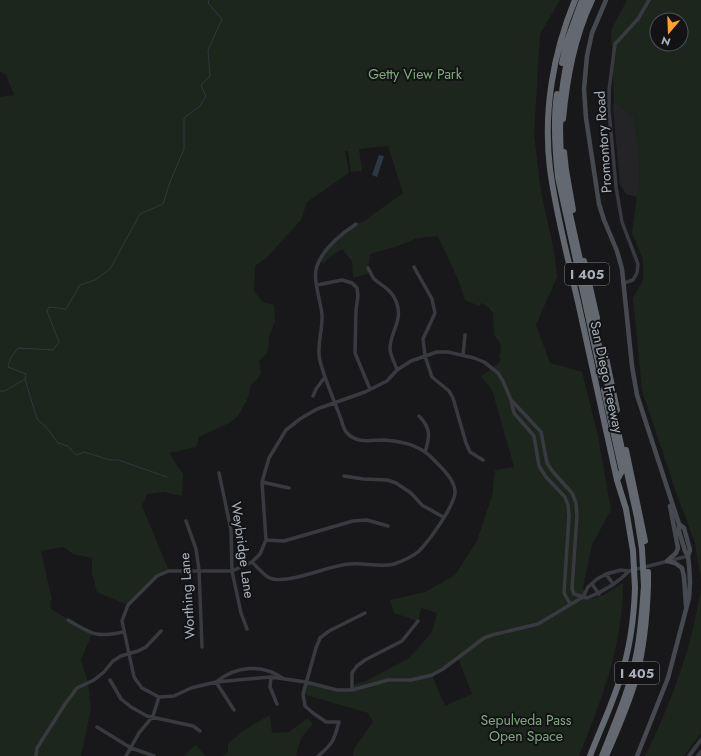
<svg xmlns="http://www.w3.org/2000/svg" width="701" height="756" font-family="Jost,sans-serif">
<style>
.built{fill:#242427}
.green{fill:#1d261d;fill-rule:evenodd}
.water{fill:#2c3940}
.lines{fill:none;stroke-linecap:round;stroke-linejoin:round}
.stream{stroke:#2c3940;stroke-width:1}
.minor{stroke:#383a40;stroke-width:3.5}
.tertiary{stroke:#383a40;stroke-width:4}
.secondary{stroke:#464a50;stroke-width:4.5}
.motorway{stroke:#646971;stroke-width:6}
.motorway-bridge{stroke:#646971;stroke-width:6}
.labels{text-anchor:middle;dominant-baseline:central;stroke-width:4;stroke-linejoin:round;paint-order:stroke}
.shield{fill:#131315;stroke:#7c8189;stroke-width:1}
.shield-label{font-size:13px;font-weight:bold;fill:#a9b0bb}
.park-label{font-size:14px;fill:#80a87e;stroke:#131315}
.street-label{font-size:14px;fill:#a9b0bb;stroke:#131315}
</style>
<rect width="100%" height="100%" fill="#18181a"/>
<path class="built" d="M614 101 635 117 640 173 637 197 626 194 620 184 613 107Z"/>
<path class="green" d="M0 0H560L540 34 534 135 541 192 554 251 557 277 536 325 550 363 582 372 598 436 611 510 592 545 583 588 590 599 604 595 623 583C623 644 602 700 579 756H353L354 749 373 722 368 713 303 694 306 682 337 690H352V685L364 682 409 658 432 632 437 613 421 608 418 621 394 613 390 600 425 592 455 575 477 541 492 496 495 470 514 467 492 390 481 376 498 364 501 360 499 356C502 348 501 343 495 336H494L493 313 488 307 481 303 479 306 465 300 459 282 438 236 418 238 398 246 370 254 368 268 371 273 353 278 352 261 342 249 329 257 323 264 320 259 325 251 356 224 364 221 403 193 388 146 359 149 362 171 351 172 348 151H345L349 173 307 202 301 220 267 257 255 266 254 291 262 302 274 305 275 321 269 337V343L267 353 259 361 261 373 256 381 251 385 248 398 238 416 229 423 199 437 196 447 169 453 183 474 182 496 164 492 147 494 142 506 169 571 157 576 128 605 97 592 92 574V558L73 554 64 547 41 551 52 600 50 601 51 609 92 634 81 660 88 683 91 709 81 756H0V97L14 95 6 75 0 71ZM458 658 472 694 445 706 432 675Z
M627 0H701V579L695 543 676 492 642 390 633 298 643 280V259L632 233 640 173 635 117 614 101 611 30ZM657 20H681V44H657Z
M701 589V733L684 756H645C664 717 682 674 692 632 696 618 698 603 701 589Z
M270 715 272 733 289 732 308 718 313 724 301 738 296 756H223L228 752V744L244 730Z
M196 745 205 756H185L186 754Z"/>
<path class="water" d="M379 155 384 156 377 177 372 175Z"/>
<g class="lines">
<path class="stream" d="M25 379 37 419 47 428 58 443 68 446 74 453 77 455 84 452 110 460H118L167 477
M0 391H5L25 379 26 374 8 367 10 359 18 348 53 350 59 342 47 311 49 307 66 309 80 285 95 280 110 269 140 214 163 204 170 182 184 149V118L200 106 206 96 201 85 210 76 208 50 222 19 208 3 209 0"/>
<path class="minor" d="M414 267 432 299 435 313 423 339 425 356 432 377 449 391 453 398 466 443 470 452 483 460
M368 268C370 272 372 276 374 279 382 286 392 290 396 301 404 321 390 331 390 349 390 355 395 363 397 370
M624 283 633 280 637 273 638 264 622 222 616 187 609 111V90L615 44 638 19 649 0
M317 285 342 280 352 283 357 288 358 296 356 310 355 353 370 389
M463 355 465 335
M313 396 316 389 325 377
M512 401 541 432 547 463 553 472 572 493 576 503 577 516 572 589 574 594 587 598C602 592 618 583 629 571
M419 416C431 428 430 437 425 452
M219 473 231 530 232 571 241 613 247 629
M344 476 363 479 387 480 396 483 411 493 422 505 443 517
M262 482 289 488
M186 521 196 549 199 570 202 647
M266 540 284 541 353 521 367 520 388 526
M252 562C257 567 262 573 268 577 284 587 329 565 349 564 364 562 379 568 394 564 403 561 412 557 419 551 429 541 456 504 455 491 454 478 439 465 430 456 418 445 400 441 384 440 371 440 357 444 347 433 344 430 342 423 341 419 334 400 325 380 320 361 316 346 323 330 322 315 321 301 312 279 317 266 323 248 341 234 356 224
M606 574 613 584
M592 584 599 594
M570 604 564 593 569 516 568 505 565 497 546 477 539 466 534 436 514 413 511 400 503 381 498 373 484 362 474 358 448 352H437L411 361 397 370 387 381 365 392 317 409 300 419 286 430 269 458 262 482 266 540 260 554 252 562 232 571H169L157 576 128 605 122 621 134 677 142 688 159 697 174 696 191 688 216 682 271 677 306 682 337 690H352L388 680H411L432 675 443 669 484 638 492 635 538 624 583 597 588 587 597 579 606 574 621 570 629 571 688 556
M68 620C93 634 95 638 123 632
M271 677 270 687 277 704
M110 680 121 699 131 707 147 716 193 726 200 731
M352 690V673L357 666 365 660 402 641 418 621
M234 710 216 682C236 666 262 663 284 679
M97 727 131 748 154 756
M36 756 37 748 65 704 77 688 94 680 104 672 113 661 121 656 138 651 146 647 161 631
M126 756 139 733 153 716 159 697
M318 756C333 744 334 740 339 722H326L313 713 305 706 303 694 316 648 320 638 329 631 365 613"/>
<path class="tertiary" d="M689 756 701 740
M698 756 701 752"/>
<path class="secondary" d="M606 0 592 33 587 56 584 89 586 118 599 204 604 220 617 251 622 269 632 366 637 395 679 524V531L685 551 688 556 689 565 690 582 689 598 668 678 637 756
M679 524 684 528 690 550 688 556
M667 561 676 553 678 548 670 506
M667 561 675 563 682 568 684 577 686 606"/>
<path class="motorway" d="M575 0C553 53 543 112 550 169 556 214 568 258 578 302 591 361 604 421 617 480L626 509 633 551
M587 0C559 64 555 124 565 192L637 517 642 549
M562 63 566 44 582 0
M557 94C553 121 555 149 558 177L601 375
M563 119C567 78 574 38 592 0
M564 152 566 170 573 210
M584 261 597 318
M604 348 617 410
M604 390 622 471 617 480
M626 450 645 541
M590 756C600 730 612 705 620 679 630 649 634 619 635 588
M602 756C614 725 628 694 635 661 641 636 642 611 644 586
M606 756C617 731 628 705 636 679 644 648 647 617 648 585"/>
<path class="motorway-bridge" d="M642 549 644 586
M633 551 635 588
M648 572V585"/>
</g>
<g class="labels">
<g class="shield">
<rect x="565" y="263" width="44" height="22" rx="3"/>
<rect x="615" y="662" width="44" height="22" rx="3"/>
</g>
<g class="shield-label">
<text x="587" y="274">I 405</text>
<text x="637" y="673">I 405</text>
</g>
<g class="park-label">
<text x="415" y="74">Getty View Park</text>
<text x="526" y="720">Sepulveda Pass<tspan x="526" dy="16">Open Space</tspan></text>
</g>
<g class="street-label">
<text transform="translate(603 142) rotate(-94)">Promontory Road</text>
<text transform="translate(607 377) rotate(78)">San Diego Freeway</text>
<text transform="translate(243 550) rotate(82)">Weybridge Lane</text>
<text transform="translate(187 596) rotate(-94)">Worthing Lane</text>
</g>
</g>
<g transform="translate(669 32) rotate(199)"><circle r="19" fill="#131315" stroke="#4f5257"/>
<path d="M0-3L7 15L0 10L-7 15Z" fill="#ffa12b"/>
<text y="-6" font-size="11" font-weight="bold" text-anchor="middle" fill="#a9b0bb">N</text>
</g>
</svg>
